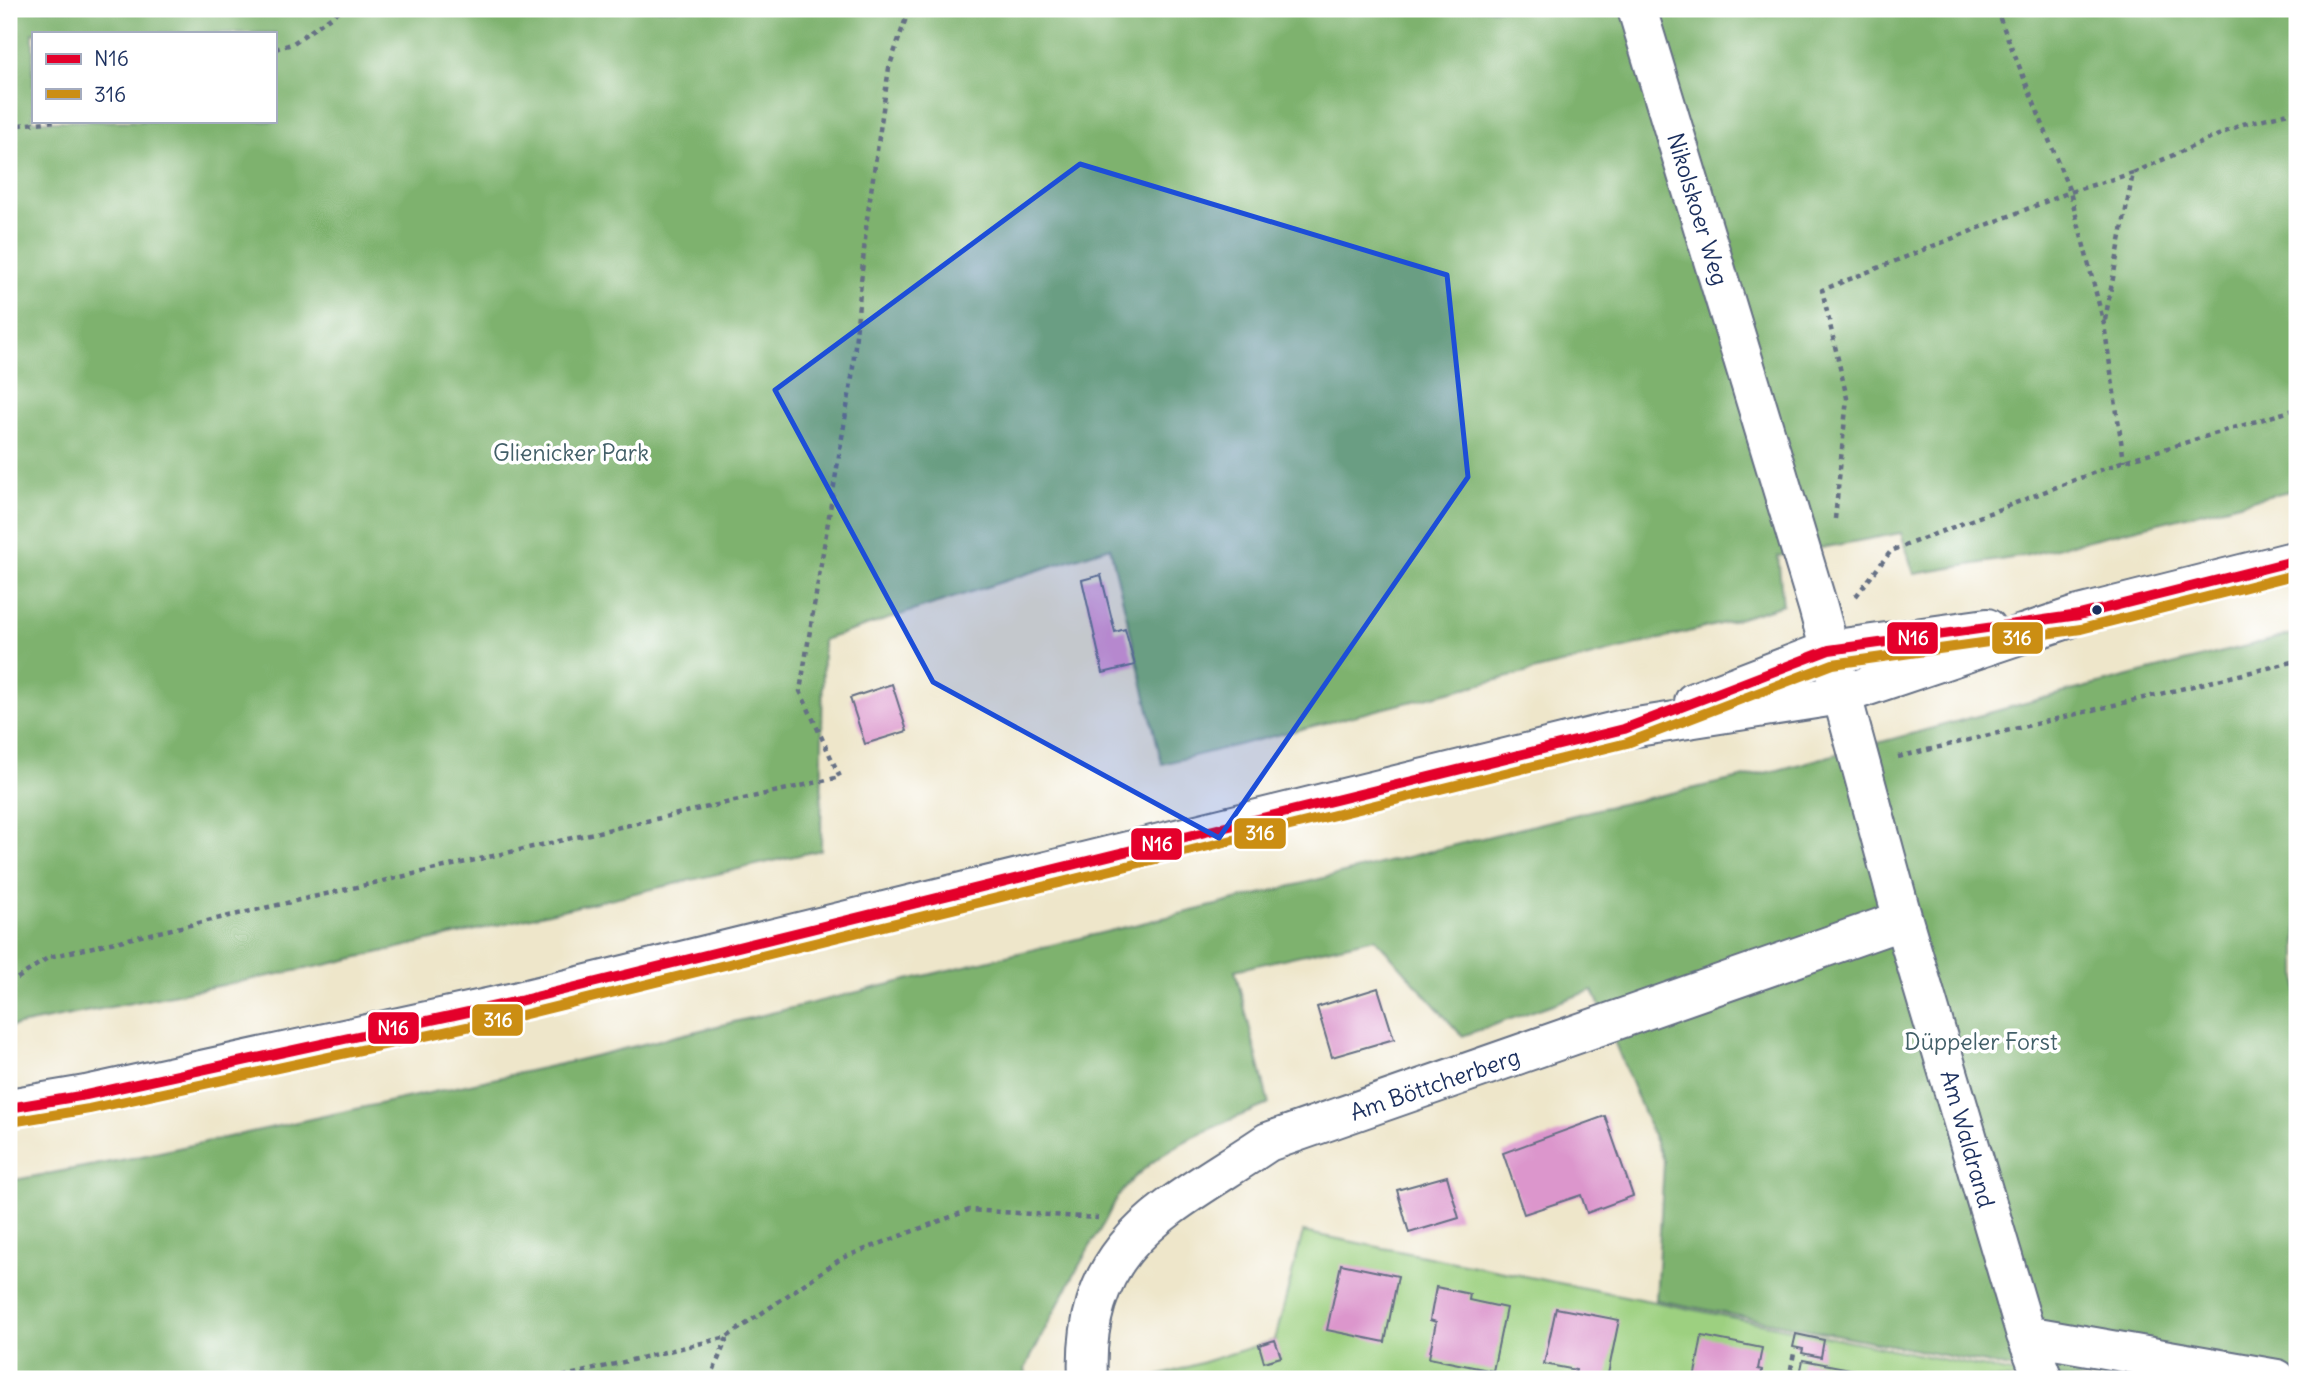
<svg xmlns="http://www.w3.org/2000/svg" width="2306" height="1388" font-family="Delius,sans-serif">
<style>
.green{fill:#9dd080;stroke:#5c806f;stroke-width:2}
.forest{fill:#7eb26e;stroke:#4c7066;stroke-width:2;fill-rule:evenodd}
.building{fill:#dc96cc}
.lines{fill:none;stroke-linecap:round;stroke-linejoin:round}
.minor-casing{stroke:#656f84;stroke-width:42}
.major-casing{stroke:#656f84;stroke-width:42}
.path{stroke:#656f84;stroke-width:4.5;stroke-dasharray:5 5;stroke-linecap:butt}
.minor{stroke:#fff;stroke-width:38}
.major{stroke:#fff;stroke-width:38}
.bus-1-casing{stroke:#fff;stroke-width:16}
.bus-2-casing{stroke:#fff;stroke-width:16}
.bus-1{stroke:#e4002b;stroke-width:10}
.bus-2{stroke:#cb8e13;stroke-width:10}
.marked{fill:#1d4ed8;fill-opacity:0.2;stroke:#1d4ed8;stroke-width:5;stroke-linejoin:round}
.bus-dot{fill:#1b2f5e;stroke:#fff;stroke-width:2.5}
.labels{text-anchor:middle;dominant-baseline:central;stroke-width:7;stroke-linejoin:round;paint-order:stroke}
.street-label{font-size:23px;fill:#1b2f5e;stroke:#fff}
.park-label{font-size:23px;fill:#425f68;stroke:#fff}
.line-badge{stroke:#fff;stroke-width:2.5}
.badge-label{font-size:19px;text-anchor:middle;font-weight:bold;fill:#fff}
</style>
<rect width="100%" height="100%" fill="#fff"/>
<filter id="ink" filterUnits="userSpaceOnUse"><feTurbulence type="fractalNoise" baseFrequency=".0143" numOctaves="2"/><feDisplacementMap in="SourceGraphic" scale="14" xChannelSelector="R" yChannelSelector="G"/><feConvolveMatrix kernelMatrix="1 2 1 2 8 2 1 2 1" color-interpolation-filters="sRGB"/></filter>
<filter id="wash" filterUnits="userSpaceOnUse"><feTurbulence type="fractalNoise" baseFrequency=".00686" numOctaves="4" result="noise"/><feDisplacementMap in="SourceGraphic" scale="28" xChannelSelector="R" yChannelSelector="G"/><feGaussianBlur stdDeviation="1.57" result="paint"/><feColorMatrix in="noise" values="0 0 0 0 0 0 0 0 0 0 0 0 0 0 0 0 0 1.4 0 .05"/><feComposite in="paint" operator="in"/></filter>
<g filter="url(#wash)">
<rect width="100%" height="100%" fill="#eee6ca"/>
<path class="green" d="M1303 1232 2017 1374 2019 1379H1149L1275 1340Z"/>
<path class="forest" d="M9 9H2297V489L2024 556 1914 574 1901 533 1778 556 1783 605 1728 622 1162 764 1110 547 823 640 821 850 325 965 9 1027ZM33 33H275V121H33Z
M2297 633V1379H2067L1656 1300 1664 1162 1593 990 1462 1036 1375 938 1235 970 1269 1104C1217 1125 1155 1148 1119 1195 1112 1205 1108 1217 1101 1228 1073 1274 1049 1321 1025 1369L1027 1379H9V1181L137 1157 565 1063 1200 909 1602 808 1778 770 2051 696Z"/>
<g id="blocks">
<path class="building" d="M1101 575 1115 632 1125 629 1135 665 1103 673 1082 580Z
M892 684 907 731 865 744 850 698Z
M1378 988 1394 1039 1332 1057 1317 1007Z
M1605 1116 1633 1196 1587 1213 1581 1195 1524 1214 1503 1153Z
M1447 1176 1459 1218 1409 1233 1397 1190Z
M1341 1264 1398 1276 1385 1342 1327 1330Z
M1436 1287 1470 1294 1469 1300 1506 1308 1493 1371 1429 1358 1436 1322 1430 1320Z
M1556 1308 1619 1320 1607 1379H1574L1576 1370 1544 1364Z
M1796 1334 1824 1340 1821 1357 1802 1353 1803 1349 1793 1347Z
M1702 1336 1762 1348 1758 1369 1762 1370 1761 1379H1694Z
M1275 1340 1281 1357 1264 1362 1259 1345Z
M1803 1360 1866 1372 1865 1379H1799Z"/>
</g>
</g>
<g filter="url(#ink)">
<use href="#blocks" fill-opacity="0" stroke="#656f84" stroke-width="2"/>
<g class="lines">
<defs>
<path id="minor" d="M1637 9 1818 607 1903 920 2026 1335 2043 1379
M2026 1335 2277 1379
M1088 1379C1081 1240 1171 1208 1268 1142L1903 920"/>
<path id="major" d="M1694 702 1829 650 1987 628
M9 1108 86 1095 519 1001 1624 729 1841 695 2079 615 2297 560"/>
</defs>
<use href="#minor" class="minor-casing"/>
<use href="#major" class="major-casing"/>
<path class="path" d="M1996 9 2070 192 2104 324 2124 461
M275 49 292 44 342 9
M9 126 56 121
M2105 320 2133 173 2243 124 2297 111
M1835 519 1847 398 1822 290 2070 192 2133 173
M1856 596 1891 551 2124 461 2297 409
M1898 757 2297 661
M9 984 49 957 840 777 800 691 852 377 867 219 889 68 909 9
M553 1379 727 1337 842 1258 969 1210 1098 1218
M710 1379 727 1338
M1789 1379 1794 1353"/>
<use href="#minor" class="minor"/>
<use href="#major" class="major"/>
<defs>
<path id="bus-1" d="M9 1108 86 1095 519 1001 1624 729 1829 650 2079 615 2297 560"/>
<path id="bus-2" d="M11 1122 89 1109 522 1015 1627 743 1833 664 2081 629 2297 574"/>
</defs>
<use href="#bus-1" class="bus-1-casing"/>
<use href="#bus-2" class="bus-2-casing"/>
<use href="#bus-1" class="bus-1"/>
<use href="#bus-2" class="bus-2"/>
</g>
</g>
<path class="marked" d="M1080 164 1447 275 1468 477 1219 838 933 682 775 390Z"/>
<circle class="bus-dot" cx="2097" cy="610" r="6"/>
<g class="labels">
<g class="street-label">
<text transform="translate(1698 209) rotate(73)">Nikolskoer Weg</text>
<text transform="translate(1435 1084) rotate(-19)">Am Böttcherberg</text>
<text transform="translate(1968 1139) rotate(74)">Am Waldrand</text>
</g>
<g class="park-label">
<text x="571" y="452">Glienicker Park</text>
<text x="1981" y="1041">Düppeler Forst</text>
</g>
</g>
<g class="line-badge">
<rect x="1991" y="621" width="53" height="34" rx="7" fill="#cb8e13"/>
<rect x="1886" y="621" width="53" height="34" rx="7" fill="#e4002b"/>
<rect x="1233" y="817" width="54" height="33" rx="7" fill="#cb8e13"/>
<rect x="1130" y="827" width="53" height="34" rx="7" fill="#e4002b"/>
<rect x="471" y="1003" width="53" height="34" rx="7" fill="#cb8e13"/>
<rect x="367" y="1011" width="53" height="34" rx="7" fill="#e4002b"/>
</g>
<g class="badge-label">
<text x="2017" y="645">316</text>
<text x="1913" y="645">N16</text>
<text x="1260" y="840">316</text>
<text x="1157" y="851">N16</text>
<text x="498" y="1027">316</text>
<text x="393" y="1035">N16</text>
</g>
<rect width="2306" height="1388" fill="none" stroke="#fff" stroke-width="35"/>
<rect x="32" y="32" width="245" height="91" fill="#ffffff" stroke="#a4acbf" stroke-width="2"/>
<rect x="46" y="54" width="35" height="10" fill="#e4002b" stroke="#a4acbf" stroke-width="2"/>
<text x="94" y="66" font-size="21" fill="#1b2f5e">N16</text>
<rect x="46" y="89" width="35" height="10" fill="#cb8e13" stroke="#a4acbf" stroke-width="2"/>
<text x="94" y="102" font-size="21" fill="#1b2f5e">316</text>
</svg>
